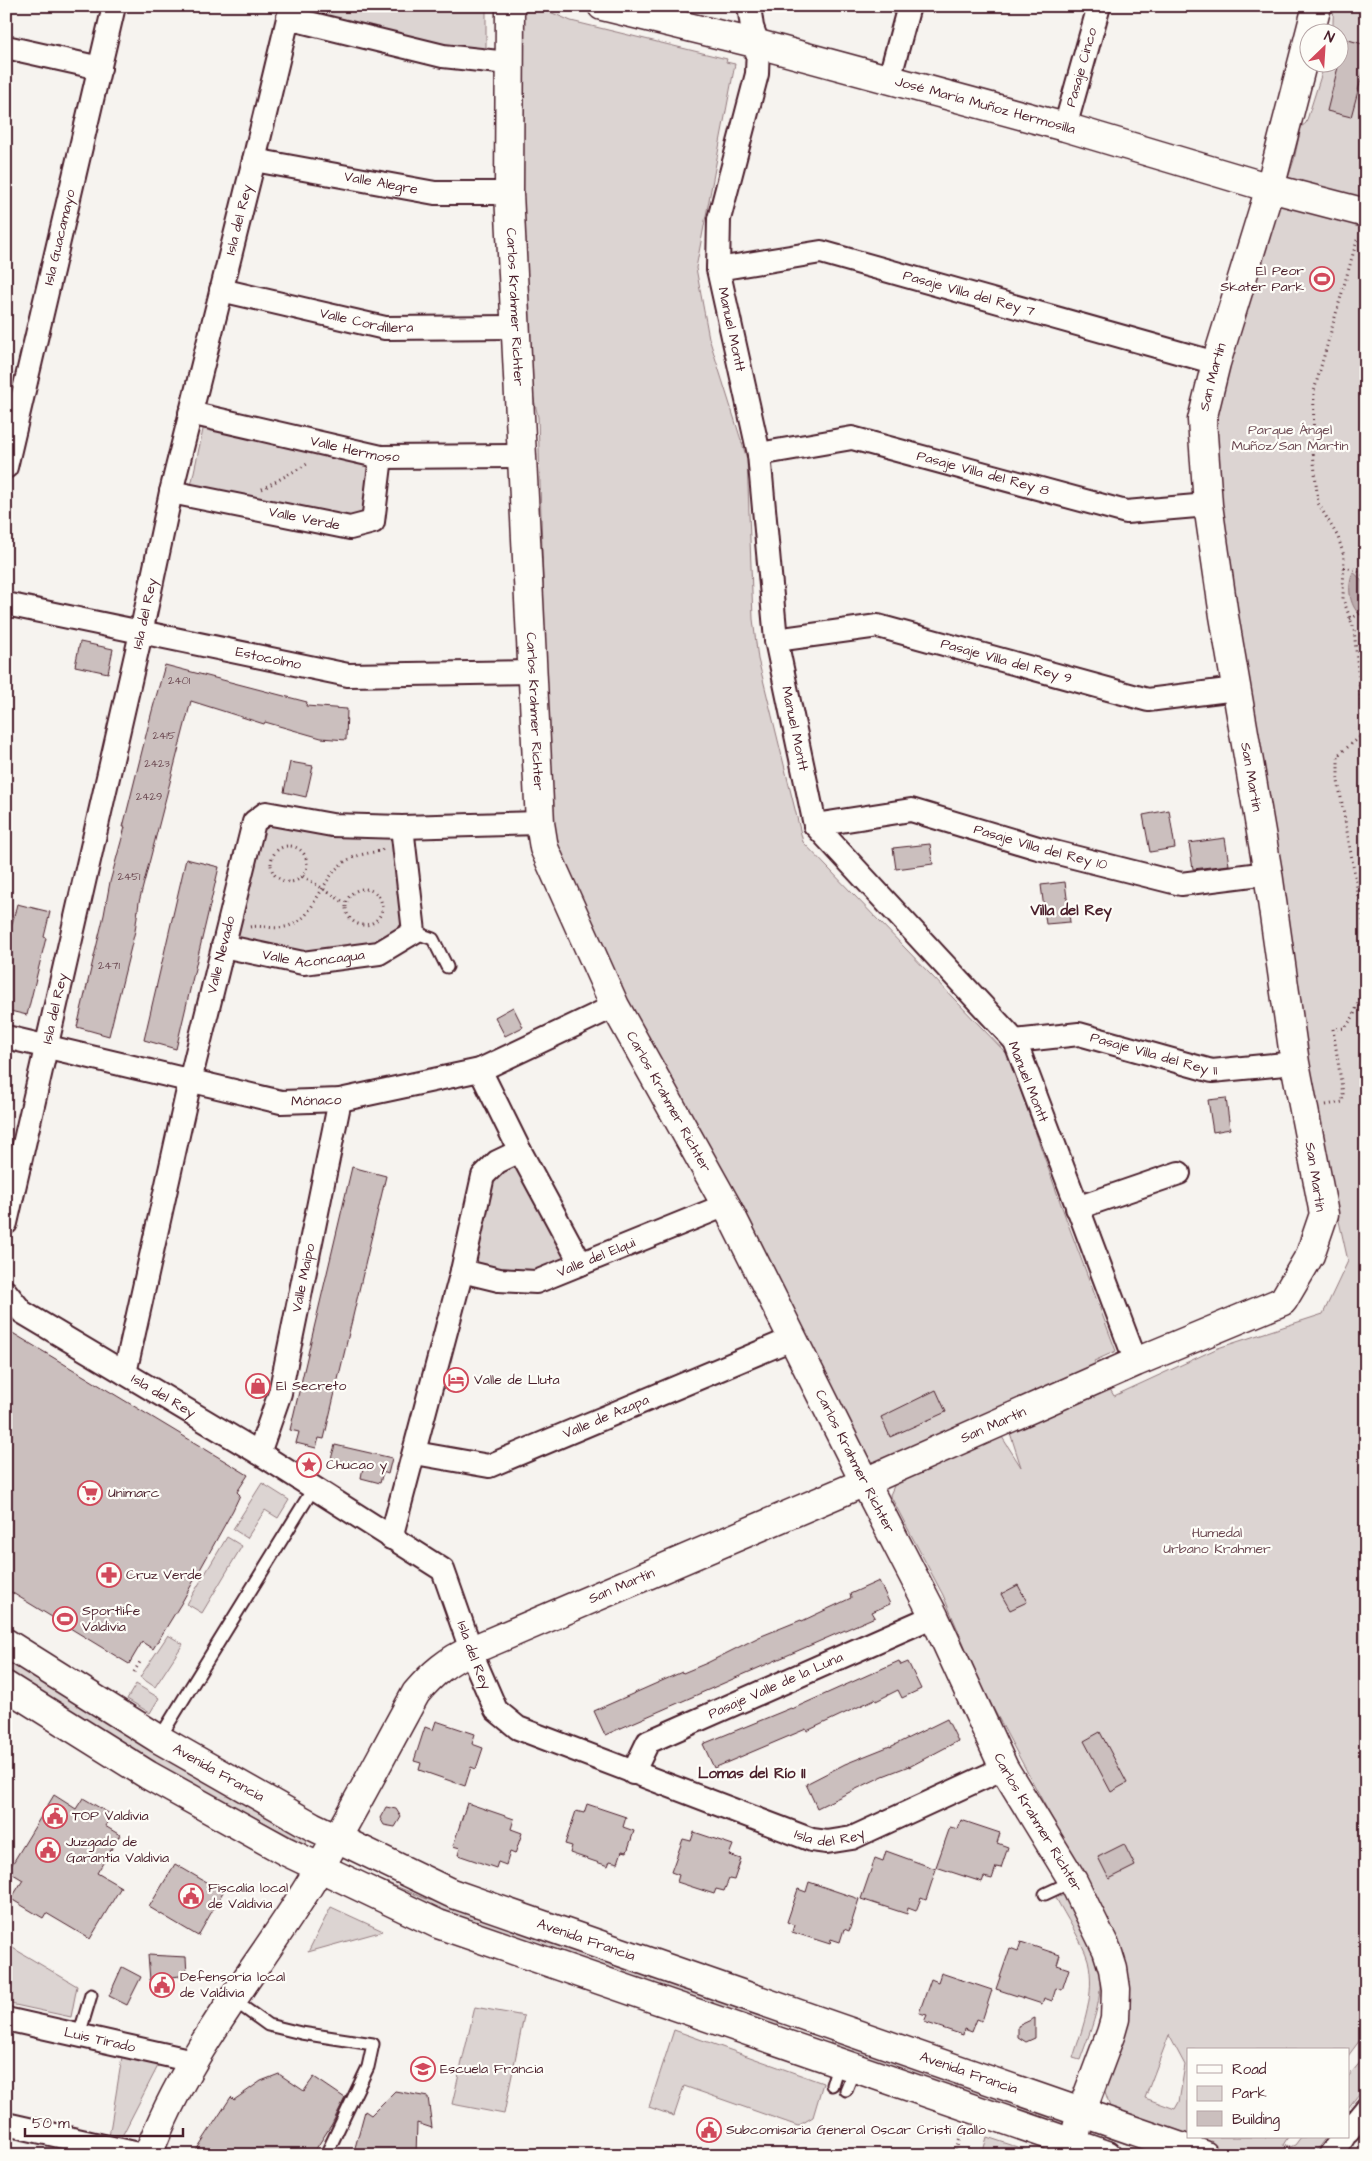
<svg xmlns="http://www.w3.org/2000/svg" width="1372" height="2161" font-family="'Architects Daughter',sans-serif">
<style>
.green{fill:#dcd4d2;stroke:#937a7e;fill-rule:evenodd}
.water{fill:#bbabac;stroke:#8e7378}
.building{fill:#cbbfbe;stroke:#4a1f2b}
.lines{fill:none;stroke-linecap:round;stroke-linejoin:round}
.lane-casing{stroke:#4a1f2b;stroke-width:15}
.street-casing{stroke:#4a1f2b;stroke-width:26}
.secondary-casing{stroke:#4a1f2b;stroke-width:31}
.primary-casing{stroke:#4a1f2b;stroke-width:31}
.path{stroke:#4a1f2b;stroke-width:3;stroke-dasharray:1 4;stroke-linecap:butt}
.lane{stroke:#fdfcf7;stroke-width:11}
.street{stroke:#fdfcf7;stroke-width:22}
.secondary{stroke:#fdfcf7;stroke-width:28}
.primary{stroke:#fdfcf7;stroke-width:28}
.labels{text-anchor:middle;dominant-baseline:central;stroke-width:4.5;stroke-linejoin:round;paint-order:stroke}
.number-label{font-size:11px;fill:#6a4750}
.street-label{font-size:14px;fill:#4a1f2b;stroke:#fdfcf7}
.poi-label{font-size:14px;fill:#4a1f2b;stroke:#fdfcf7;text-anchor:start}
.park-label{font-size:14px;fill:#6e4c55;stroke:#fdfcf7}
.neighbourhood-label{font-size:15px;font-weight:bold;fill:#4a1f2b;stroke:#fdfcf7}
</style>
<rect width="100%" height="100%" fill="#f6f3ef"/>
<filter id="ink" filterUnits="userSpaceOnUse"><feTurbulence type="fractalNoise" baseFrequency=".02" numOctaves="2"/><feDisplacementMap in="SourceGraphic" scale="10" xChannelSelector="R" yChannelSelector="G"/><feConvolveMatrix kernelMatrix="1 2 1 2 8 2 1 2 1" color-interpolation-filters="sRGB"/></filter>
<g filter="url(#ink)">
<path class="green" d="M300 6H486V53L299 12Z
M523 6H536L571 21 727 59 726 62 735 64 696 268 709 338 747 459 753 619 758 659 803 842 1008 1055 1068 1224 1116 1351 1094 1361 1114 1396 1218 1348 1323 1314 1348 1261 1328 1172 1247 706 1212 433 1224 372 1294 160 1301 127 1306 123 1325 63 1340 62V32H1332C1334 23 1332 15 1335 6H1366V2032L1348 2056V2050H1188V2137H1288L1283 2145 1290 2147 1295 2145 1301 2137H1326L1313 2155H1147L1148 2152 1084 2129 1086 2123 1152 2146 1164 2126 1110 2107 1103 2087 1104 1916 983 1689 943 1595 890 1495 897 1479 1002 1437 1021 1467 1004 1414 876 1465 867 1462 624 998 551 842 538 417 522 346ZM1169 2035 1185 2065 1179 2102 1175 2109 1145 2098Z
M204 425 368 462 375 474 368 511 346 523 191 486Z
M275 824 386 834 398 845 402 922 394 934 383 941 309 955 241 941 233 932 257 833Z
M509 1163 522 1168 567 1252 564 1264 531 1277 482 1270 471 1257 490 1177Z
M262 1483 289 1500 278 1518 265 1510 247 1538 233 1529Z
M227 1537 242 1546 202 1613 187 1604Z
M168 1635 183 1644 155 1687 140 1677Z
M6 1657 307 1834 305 1844 201 1789 190 1787 6 1671Z
M136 1684 159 1698 150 1713 127 1699Z
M369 1875 429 1900 453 1902 778 2020V2031L468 1920 367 1879Z
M1064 1895C1074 1913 1087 1932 1095 1952 1109 1989 1092 2026 1080 2060L1073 2058C1083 2026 1096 1994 1088 1960 1083 1943 1065 1915 1056 1898Z
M331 1907 383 1931 308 1952Z
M6 1944 77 1986 71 2017 6 2003Z
M475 2007 524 2016 504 2114 452 2104Z
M674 2030 823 2083 813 2117 798 2126 684 2086 674 2116 649 2107Z
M835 2036 1069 2117 1065 2128 833 2049 830 2040Z
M1366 2055V2085L1348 2108V2077Z
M122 2057 159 2064 120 2140 109 2137Z
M987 2137 1038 2154V2155H982Z"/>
<path class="water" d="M1353 572C1368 584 1372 598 1358 613 1348 601 1348 585 1353 572Z"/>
<path class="building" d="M1345 39 1366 45V61L1351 117 1327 111Z
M80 642 113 649 108 673 75 666Z
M165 665 307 702 306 706 347 709 346 740 321 738 265 722 264 724 191 701 139 902 135 931 109 1036 77 1027 104 915 110 882 125 827H123L152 711Z
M290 762 313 766 306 797 284 792Z
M1169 810 1175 848 1150 852 1143 815Z
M1225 838 1229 865 1193 869 1189 843Z
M930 844 933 864 896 869 893 848Z
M186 859 219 867 176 1049 144 1040Z
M1065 882 1070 922 1046 924 1041 885Z
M17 904 50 912 44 937 46 938 27 1015 6 1010V927L11 928Z
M513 1007 523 1027 505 1036 495 1017Z
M1226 1098 1230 1129 1213 1132 1208 1100Z
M352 1167 386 1176 324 1439 319 1438 316 1448 296 1443 299 1432 290 1430Z
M6 1329 248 1475 237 1492 240 1495 233 1510 182 1602 153 1649 142 1642 129 1664 6 1589Z
M936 1390 946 1412 890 1437 881 1417Z
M335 1445 392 1458 388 1474 383 1472 380 1483 361 1478 363 1467 331 1459Z
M879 1581 890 1604 872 1612 875 1617 605 1735 594 1711 682 1672 683 1673 707 1663 759 1637 801 1620 802 1621 851 1598 850 1594Z
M1018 1585 1027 1602 1010 1610 1001 1594Z
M899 1661 901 1665 908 1662 921 1689 902 1698 898 1690 876 1701 875 1699 807 1731 806 1729 714 1768 703 1744 791 1708 792 1709Z
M947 1719 958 1741 909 1767V1766L883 1776 817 1808 806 1784 845 1764 890 1746V1747Z
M436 1721 475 1734 472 1744 483 1748 476 1769 471 1767 465 1786 419 1770 421 1763 414 1761 425 1727 433 1730Z
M1100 1732 1127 1783 1111 1792 1084 1741Z
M54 1795 76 1809 83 1798 112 1815 105 1826 120 1835 97 1873 121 1887 90 1939 46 1913 43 1918 11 1899 23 1880 8 1871Z
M467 1803 514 1819 511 1829 522 1833 515 1854 510 1852 506 1865 498 1862 496 1868 458 1855 460 1848 453 1846Z
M587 1804 626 1817 623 1827 634 1831 627 1852 622 1851 618 1863 610 1861 608 1866 570 1853 572 1846 565 1844 576 1811 584 1813Z
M386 1807 396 1809 401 1817 395 1827 384 1825 380 1818Z
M961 1820 1000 1833 997 1843 1008 1847 1001 1868 996 1867 992 1879 984 1877 982 1882 936 1867 950 1827 958 1829Z
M694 1832 733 1845 729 1855 741 1859 734 1880 729 1879 724 1891 716 1889 714 1894 677 1882 679 1875 671 1872 683 1839 691 1841Z
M1124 1844 1135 1866 1109 1879 1098 1857Z
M886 1851 936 1869 926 1900 921 1898 916 1911 908 1908 907 1914 861 1899 875 1858 883 1861Z
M175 1864 223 1892 198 1936 149 1907Z
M809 1882 859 1899 849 1931 844 1929 840 1942 831 1939 830 1944 792 1932 794 1925 787 1922 798 1889 806 1892Z
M1021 1942 1060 1955 1057 1965 1069 1969 1062 1990 1056 1988 1052 2001 1044 1998 1042 2004 996 1989 1010 1948 1018 1951Z
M148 1955 186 1957 187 1975 150 1980Z
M122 1967 141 1977 127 2005 109 1996Z
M941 1973 992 1990 982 2021 977 2019 972 2032 964 2029 963 2035 924 2022 927 2015 919 2013 931 1979 938 1982Z
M1035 2018V2038L1026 2042 1018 2037V2026Z
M279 2074 304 2091 314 2077 345 2098 332 2124 312 2155H193L231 2097 234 2100 261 2081Z
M395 2091 428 2097 432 2128 417 2123 416 2155H353L365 2111 371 2115Z"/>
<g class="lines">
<defs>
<path id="lane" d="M414 932 433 939 447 967
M159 1739 313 1489
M1045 1894 1073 1881
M232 1999 268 2025 301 2033 373 2044 368 2067 326 2155
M79 2035 91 1995
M832 2085 839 2062
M846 2090 855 2068"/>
<g id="street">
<path id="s1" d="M749 6 752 27 758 44 757 74 719 219 718 269 759 454 776 640 815 825 1015 1041 1136 1362"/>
<path d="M288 18 443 56 508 63"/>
<path d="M6 47 100 68"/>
<path d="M889 80 909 6"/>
<path id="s2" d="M1065 127 1099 6"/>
<path id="s3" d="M254 160 435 193H509"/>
<path id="s4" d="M718 269 821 252 1216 363"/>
<path id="s5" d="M221 290 385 328 514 327"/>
<path id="s6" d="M190 413 381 457 522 456"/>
<path id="s7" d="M759 454 852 438 1126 512 1208 505"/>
<path id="s8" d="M6 467 114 6"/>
<path id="s9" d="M171 492 350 528 373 522 381 457"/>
<path id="s10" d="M6 604 348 675 533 672"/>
<path id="s11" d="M776 640 878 626 1148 700 1236 689"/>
<path id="s12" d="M815 825 911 810 1038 848 1181 884 1268 873"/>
<path id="s13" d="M223 946 303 963 379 953 414 932 402 827"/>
<path id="s14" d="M6 1037 281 1102 340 1100 480 1070 615 1006"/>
<path id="s15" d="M1015 1041 1079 1034 1212 1071 1295 1063"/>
<path d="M480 1070 520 1151 581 1264"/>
<path d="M1077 1208 1179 1173"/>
<path id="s16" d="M6 1223 141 633 171 492 254 160 291 6"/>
<path id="s17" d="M462 1271 499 1280 536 1282 726 1205"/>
<path id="s18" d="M6 1292 22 1312 259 1453 443 1570 476 1664 496 1710 518 1728 812 1840 827 1842 852 1838 1004 1768"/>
<path id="s19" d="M125 1373 190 1081 254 822 266 813 332 825 402 827 540 823"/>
<path id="s20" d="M259 1453 280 1393 340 1100"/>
<path id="s21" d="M415 1453 489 1466 794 1338"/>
<path d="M391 1538 462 1271 483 1176 497 1162 520 1151"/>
<path id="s22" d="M633 1773 648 1742 934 1616"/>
<path id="s23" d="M6 2019 193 2061"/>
<path d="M6 2124 143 2155"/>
<path d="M1348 2131 1366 2109"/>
<path d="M1330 2155 1343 2137"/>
</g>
<g id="secondary">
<path id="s24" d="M510 6 509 193 540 823 544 848 615 1006 726 1205 857 1467 934 1616 1004 1768 1073 1881 1107 1950 1113 1969 1116 1989 1115 2019 1111 2033 1081 2113 1070 2155"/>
<path id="s25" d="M602 6 758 44 1065 127 1270 188 1366 213"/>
<path id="s26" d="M148 2155C184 2057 250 1979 305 1892 345 1828 379 1760 416 1693 432 1674 448 1660 472 1650L865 1482 1136 1362 1283 1301 1310 1255 1324 1214 1295 1063 1268 873 1224 616 1208 505 1202 420 1216 363 1270 188 1317 6"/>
</g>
<g id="primary">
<path id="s27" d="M6 1643 159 1739 312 1826 451 1893 1204 2155"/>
<path d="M6 1686 148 1775 285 1851 438 1924 1107 2155"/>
</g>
</defs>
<use href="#lane" class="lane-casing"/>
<use href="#street" class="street-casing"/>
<use href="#secondary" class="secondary-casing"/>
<use href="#primary" class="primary-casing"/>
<path class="path" d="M1357 240 1314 391 1313 452 1318 503 1338 537 1344 556 1343 599 1354 629 1364 733
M262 489 309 463
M1344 567 1357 570 1366 577
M1350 619 1366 610
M271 864a18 18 0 1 1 36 0a18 18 0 1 1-36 0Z
M303 876 345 903
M346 907a18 18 0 1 1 36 0a18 18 0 1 1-36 0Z
M250 927C264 924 278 933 295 923 305 918 309 911 315 901 336 867 338 857 381 851L383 849
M1326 1105 1343 1102V1094L1333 1029 1345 1028 1353 1017 1365 985V932L1338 781V755L1365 733
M134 1672 140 1662
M954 2155 963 2130"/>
<use href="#lane" class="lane"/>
<use href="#street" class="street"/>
<use href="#secondary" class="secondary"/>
<use href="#primary" class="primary"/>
</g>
</g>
<defs>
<symbol id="stadium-ring" viewBox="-11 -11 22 22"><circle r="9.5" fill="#fdfcf7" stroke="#d1495b" stroke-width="1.5"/><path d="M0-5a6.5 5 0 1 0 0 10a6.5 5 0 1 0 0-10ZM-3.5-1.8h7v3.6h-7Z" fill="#d1495b"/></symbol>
<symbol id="hotel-ring" viewBox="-11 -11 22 22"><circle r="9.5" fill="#fdfcf7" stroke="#d1495b" stroke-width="1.5"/><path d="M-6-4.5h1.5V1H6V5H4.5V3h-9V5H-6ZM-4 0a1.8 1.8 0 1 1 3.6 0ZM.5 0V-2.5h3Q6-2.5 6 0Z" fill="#d1495b"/></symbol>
<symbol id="shop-ring" viewBox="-11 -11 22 22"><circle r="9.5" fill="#fdfcf7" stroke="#d1495b" stroke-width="1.5"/><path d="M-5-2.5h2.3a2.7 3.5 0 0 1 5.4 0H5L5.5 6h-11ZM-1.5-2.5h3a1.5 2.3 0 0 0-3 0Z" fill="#d1495b"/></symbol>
<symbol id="sight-ring" viewBox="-11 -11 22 22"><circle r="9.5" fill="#fdfcf7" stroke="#d1495b" stroke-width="1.5"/><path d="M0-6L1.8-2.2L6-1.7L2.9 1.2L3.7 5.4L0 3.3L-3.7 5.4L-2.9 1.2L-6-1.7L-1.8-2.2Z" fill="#d1495b"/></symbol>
<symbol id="supermarket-ring" viewBox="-11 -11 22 22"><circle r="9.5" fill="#fdfcf7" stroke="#d1495b" stroke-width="1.5"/><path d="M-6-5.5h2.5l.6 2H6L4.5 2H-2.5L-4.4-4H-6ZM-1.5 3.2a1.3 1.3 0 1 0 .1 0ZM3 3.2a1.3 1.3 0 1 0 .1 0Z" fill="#d1495b"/></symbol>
<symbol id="pharmacy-ring" viewBox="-11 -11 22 22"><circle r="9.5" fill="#fdfcf7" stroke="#d1495b" stroke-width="1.5"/><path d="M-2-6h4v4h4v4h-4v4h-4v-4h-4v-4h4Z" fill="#d1495b"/></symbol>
<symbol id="civic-ring" viewBox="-11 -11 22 22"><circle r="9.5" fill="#fdfcf7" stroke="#d1495b" stroke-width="1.5"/><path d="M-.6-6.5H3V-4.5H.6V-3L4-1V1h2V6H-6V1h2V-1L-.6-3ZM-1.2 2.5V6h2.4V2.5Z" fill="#d1495b"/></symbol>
<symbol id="school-ring" viewBox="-11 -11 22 22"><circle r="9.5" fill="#fdfcf7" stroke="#d1495b" stroke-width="1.5"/><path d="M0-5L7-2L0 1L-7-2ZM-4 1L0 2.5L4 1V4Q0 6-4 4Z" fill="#d1495b"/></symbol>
</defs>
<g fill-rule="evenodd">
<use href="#stadium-ring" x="1308" y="265" width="28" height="28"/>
<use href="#hotel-ring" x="442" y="1366" width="28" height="28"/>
<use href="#shop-ring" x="244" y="1372" width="28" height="28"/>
<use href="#sight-ring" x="295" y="1451" width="28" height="28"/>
<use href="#supermarket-ring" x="76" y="1479" width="28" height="28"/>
<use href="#pharmacy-ring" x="95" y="1561" width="28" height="28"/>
<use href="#stadium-ring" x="51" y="1605" width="28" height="28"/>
<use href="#civic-ring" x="41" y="1802" width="28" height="28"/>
<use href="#civic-ring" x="34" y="1836" width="28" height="28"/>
<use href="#civic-ring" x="177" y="1882" width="28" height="28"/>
<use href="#civic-ring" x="148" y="1971" width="28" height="28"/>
<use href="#school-ring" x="409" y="2055" width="28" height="28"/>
<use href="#civic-ring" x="695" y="2116" width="28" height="28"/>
</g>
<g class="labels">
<g class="number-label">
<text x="179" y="680">2401</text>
<text x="164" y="735">2415</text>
<text x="157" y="763">2423</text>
<text x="149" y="796">2429</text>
<text x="129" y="876">2451</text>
<text x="109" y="965">2471</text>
</g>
<g class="street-label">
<text stroke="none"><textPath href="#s2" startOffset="62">Pasaje Cinco</textPath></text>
<text stroke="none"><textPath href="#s25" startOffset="396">José María Muñoz Hermosilla</textPath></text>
<text stroke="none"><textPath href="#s3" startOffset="129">Valle Alegre</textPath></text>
<text stroke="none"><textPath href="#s16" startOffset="1030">Isla del Rey</textPath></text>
<text stroke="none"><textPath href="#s8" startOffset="236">Isla Guacamayo</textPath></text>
<text stroke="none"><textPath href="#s4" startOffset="258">Pasaje Villa del Rey 7</textPath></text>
<text stroke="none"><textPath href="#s24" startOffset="301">Carlos Krahmer Richter</textPath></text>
<text stroke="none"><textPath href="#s5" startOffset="149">Valle Cordillera</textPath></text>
<text stroke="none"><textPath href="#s1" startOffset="331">Manuel Montt</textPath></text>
<text stroke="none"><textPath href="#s26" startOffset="2434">San Martín</textPath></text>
<text stroke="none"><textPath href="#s6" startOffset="169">Valle Hermoso</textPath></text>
<text stroke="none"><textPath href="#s7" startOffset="230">Pasaje Villa del Rey 8</textPath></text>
<text stroke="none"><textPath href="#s9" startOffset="136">Valle Verde</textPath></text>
<text stroke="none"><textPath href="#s16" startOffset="625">Isla del Rey</textPath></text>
<text stroke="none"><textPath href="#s10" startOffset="268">Estocolmo</textPath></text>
<text stroke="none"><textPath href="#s11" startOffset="236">Pasaje Villa del Rey 9</textPath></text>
<text stroke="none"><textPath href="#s24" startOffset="706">Carlos Krahmer Richter</textPath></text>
<text stroke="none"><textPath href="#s1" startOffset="736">Manuel Montt</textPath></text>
<text transform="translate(1251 777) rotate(80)">San Martín</text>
<text stroke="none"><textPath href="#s12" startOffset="232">Pasaje Villa del Rey 10</textPath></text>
<text stroke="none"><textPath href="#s13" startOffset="92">Valle Aconcagua</textPath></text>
<text stroke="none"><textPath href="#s19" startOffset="429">Valle Nevado</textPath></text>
<text stroke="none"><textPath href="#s16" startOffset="220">Isla del Rey</textPath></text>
<text stroke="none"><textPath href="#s15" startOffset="142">Pasaje Villa del Rey 11</textPath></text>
<text transform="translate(1028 1082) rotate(68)">Manuel Montt</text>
<text stroke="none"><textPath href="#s14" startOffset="318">Mónaco</textPath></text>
<text stroke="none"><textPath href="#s24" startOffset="1126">Carlos Krahmer Richter</textPath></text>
<text transform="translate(1315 1177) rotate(81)">San Martín</text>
<text stroke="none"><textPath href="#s17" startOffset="140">Valle del Elqui</textPath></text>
<text stroke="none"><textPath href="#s20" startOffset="181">Valle Maipo</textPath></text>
<text stroke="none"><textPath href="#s18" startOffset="190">Isla del Rey</textPath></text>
<text stroke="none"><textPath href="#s21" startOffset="202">Valle de Azapa</textPath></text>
<text stroke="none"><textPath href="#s26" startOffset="1174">San Martín</textPath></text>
<text stroke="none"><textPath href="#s24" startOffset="1531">Carlos Krahmer Richter</textPath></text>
<text stroke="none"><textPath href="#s26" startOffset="769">San Martín</textPath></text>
<text stroke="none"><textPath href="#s18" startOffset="610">Isla del Rey</textPath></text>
<text stroke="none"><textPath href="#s22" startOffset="174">Pasaje Valle de la Luna</textPath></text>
<text stroke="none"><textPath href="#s27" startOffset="249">Avenida Francia</textPath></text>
<text stroke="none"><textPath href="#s24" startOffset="1936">Carlos Krahmer Richter</textPath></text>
<text stroke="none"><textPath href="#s18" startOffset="1030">Isla del Rey</textPath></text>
<text stroke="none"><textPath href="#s27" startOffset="654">Avenida Francia</textPath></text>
<text stroke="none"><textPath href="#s23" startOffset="96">Luis Tirado</textPath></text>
<text stroke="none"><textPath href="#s27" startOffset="1059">Avenida Francia</textPath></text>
</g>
<g class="poi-label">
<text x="1304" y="271" text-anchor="end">El Peor<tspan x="1304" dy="16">Skater Park</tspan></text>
<text x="474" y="1380">Valle de Lluta</text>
<text x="276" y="1386">El Secreto</text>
<text x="326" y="1465">Chucao y</text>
<text x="108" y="1493">Unimarc</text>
<text x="126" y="1575">Cruz Verde</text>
<text x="82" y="1611">Sportlife<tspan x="82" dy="16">Valdivia</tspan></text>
<text x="72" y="1816">TOP Valdivia</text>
<text x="66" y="1842">Juzgado de<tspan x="66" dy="16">Garantía Valdivia</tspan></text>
<text x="208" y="1888">Fiscalía local<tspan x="208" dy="16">de Valdivia</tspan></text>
<text x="180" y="1977">Defensoría local<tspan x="180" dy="16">de Valdivia</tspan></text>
<text x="440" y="2069">Escuela Francia</text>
<text x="726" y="2130">Subcomisaria General Oscar Cristi Gallo</text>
</g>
<g class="park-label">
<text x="1290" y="430">Parque Ángel<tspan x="1290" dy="16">Muñoz/San Martin</tspan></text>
<text x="1217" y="1533">Humedal<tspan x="1217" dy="16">Urbano Krahmer</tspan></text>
</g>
<g class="neighbourhood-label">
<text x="1071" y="910">Villa del Rey</text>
<text x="752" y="1773">Lomas del Río II</text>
</g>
</g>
<rect width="1372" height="2161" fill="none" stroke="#fdfcf7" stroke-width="25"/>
<rect x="12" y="12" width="1347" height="2136" fill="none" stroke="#4a1f2b" stroke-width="2" filter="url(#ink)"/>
<rect x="1187" y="2048" width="162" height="90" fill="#fdfcf7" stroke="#b5a4a5"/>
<rect x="1197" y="2065" width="25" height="8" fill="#fdfcf7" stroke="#b5a4a5"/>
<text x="1232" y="2074" font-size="15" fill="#4a1f2b">Road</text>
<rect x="1197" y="2086" width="25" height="15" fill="#dcd4d2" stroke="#b5a4a5"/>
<text x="1232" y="2098" font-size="15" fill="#4a1f2b">Park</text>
<rect x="1197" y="2111" width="25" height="15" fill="#cbbfbe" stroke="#b5a4a5"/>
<text x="1232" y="2124" font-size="15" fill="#4a1f2b">Building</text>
<g transform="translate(1324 48) rotate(25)"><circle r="24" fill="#fdfcf7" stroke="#b5a4a5"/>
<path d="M0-4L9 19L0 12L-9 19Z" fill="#d1495b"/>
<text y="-8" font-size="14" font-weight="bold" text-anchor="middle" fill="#4a1f2b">N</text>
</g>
<path d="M25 2128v8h158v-8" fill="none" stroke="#4a1f2b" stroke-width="2.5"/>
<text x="32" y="2128" font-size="15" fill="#4a1f2b" stroke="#fdfcf7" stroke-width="4" paint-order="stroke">50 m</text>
</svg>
